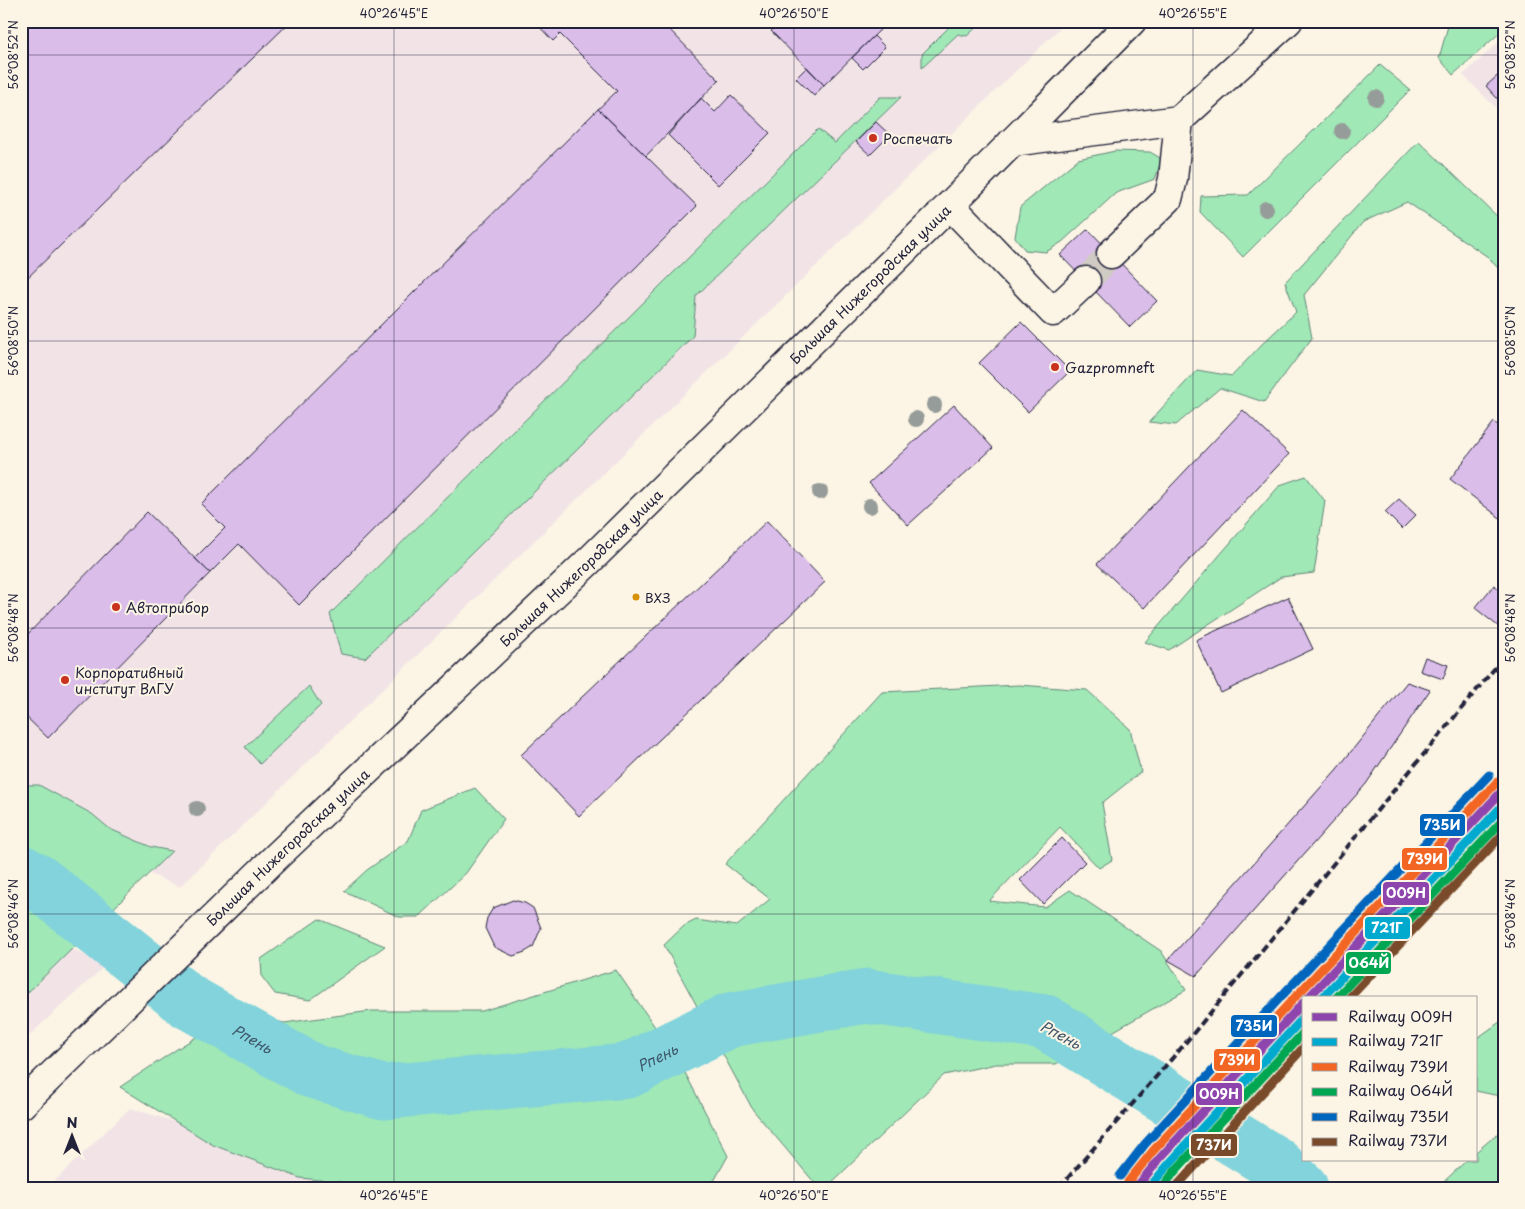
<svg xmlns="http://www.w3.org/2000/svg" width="1525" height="1209" font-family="'Playpen Sans',sans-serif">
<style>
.built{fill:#f2e4e6}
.green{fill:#a0e8b6;stroke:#618578}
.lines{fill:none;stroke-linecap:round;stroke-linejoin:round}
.river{stroke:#82d3db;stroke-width:55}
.building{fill:#dbbdea;stroke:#22223b}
.minor-tunnel{stroke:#d0cbc3;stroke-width:28;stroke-dasharray:28 14;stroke-linecap:butt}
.minor-casing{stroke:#22223b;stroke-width:31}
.major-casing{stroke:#22223b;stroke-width:31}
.minor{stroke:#fcf5e5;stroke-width:28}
.major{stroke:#fcf5e5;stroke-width:28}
.rail{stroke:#22223b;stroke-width:4;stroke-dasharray:8 4;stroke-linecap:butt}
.rail-1-casing{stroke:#fcf5e5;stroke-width:12}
.rail-2-casing{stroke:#fcf5e5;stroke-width:12}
.rail-3-casing{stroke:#fcf5e5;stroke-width:12}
.rail-4-casing{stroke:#fcf5e5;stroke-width:12}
.rail-5-casing{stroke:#fcf5e5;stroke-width:12}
.rail-6-casing{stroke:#fcf5e5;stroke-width:12}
.rail-1{stroke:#8e44ad;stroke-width:9}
.rail-2{stroke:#00a9ce;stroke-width:9}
.rail-3{stroke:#f26522;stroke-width:9}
.rail-4{stroke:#00a651;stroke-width:9}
.rail-5{stroke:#0065bd;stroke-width:9}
.rail-6{stroke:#7a4b2a;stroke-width:9}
.tree{fill:#969c99}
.ticks{fill:none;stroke:#22223b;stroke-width:1;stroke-opacity:0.45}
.poi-dot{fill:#c8321e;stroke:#fcf5e5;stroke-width:2}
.bus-dot{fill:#d79209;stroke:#fcf5e5;stroke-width:2}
.labels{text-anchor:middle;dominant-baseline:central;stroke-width:4;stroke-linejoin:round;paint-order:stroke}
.bus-label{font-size:13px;fill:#22223b;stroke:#fcf5e5;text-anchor:start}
.poi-label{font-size:14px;fill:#22223b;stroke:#fcf5e5;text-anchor:start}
.street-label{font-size:14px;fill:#22223b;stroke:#fcf5e5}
.water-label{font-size:15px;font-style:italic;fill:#3f576b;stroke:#fcf5e5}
.line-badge{stroke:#fcf5e5;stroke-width:2}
.badge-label{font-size:14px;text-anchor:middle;font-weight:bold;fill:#fff}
.neatline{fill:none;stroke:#22223b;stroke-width:2}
.ticks-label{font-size:12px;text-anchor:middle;fill:#22223b}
</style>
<rect width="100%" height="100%" fill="#fcf5e5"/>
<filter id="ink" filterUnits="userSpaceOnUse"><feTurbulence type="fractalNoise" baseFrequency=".02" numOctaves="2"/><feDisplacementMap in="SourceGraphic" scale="10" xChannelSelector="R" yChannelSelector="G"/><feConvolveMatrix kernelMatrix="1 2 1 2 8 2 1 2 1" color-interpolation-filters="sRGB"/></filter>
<g filter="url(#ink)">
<path class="built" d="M21 21H1067L180 887 21 818Z
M1504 37V116L1463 75Z
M21 924 106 965 21 1043Z
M130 1108 393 1188H47Z"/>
<path class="green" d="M955 21H983L967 36 958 34 922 68V54Z
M1453 21H1504V29L1453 75 1439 58 1448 26Z
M1380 65 1410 90 1243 257 1200 212 1201 196 1248 195Z
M880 97H901L696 296 693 336 365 658 341 654 330 614 818 129 835 143Z
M1419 141 1504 223V275L1488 257 1407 202 1363 222 1304 295 1312 338 1264 402 1220 388 1176 425 1149 422 1197 370 1232 376 1262 344 1296 312 1285 282Z
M1115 151 1150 152 1162 159 1155 179 1116 193 1062 242 1046 252 1025 250 1015 237 1020 207 1078 159Z
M1306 476 1325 501 1314 573 1281 577 1169 650 1145 642 1280 485Z
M1019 685 1087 690 1130 729 1141 772 1102 803 1112 860 1099 868 1060 827 989 901 1045 907 1070 890 1161 951 1186 990 1056 1064H996L944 1075 826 1188H819L753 1110 664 945 684 926 696 920 737 926 770 899 725 864 882 692Z
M309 686 321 705 260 764 245 747Z
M21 785H39L92 814 110 829 151 847 172 851 21 999Z
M475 788 504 819 466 873 419 917H399L344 891 367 870 408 841 421 810Z
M319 919 385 946 310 1000 275 994 262 977 261 959Z
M616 970 681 1065 728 1156 714 1181 683 1188H396L300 1178 213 1145 120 1087 180 1047 239 1011 284 1023 371 1011H482Z
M1504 1019V1097L1476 1091V1039Z
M1504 1128V1188H1437L1467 1160H1476V1152Z"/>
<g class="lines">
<path class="river" id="s1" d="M21 872 37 881 187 1001 312 1071 383 1092 627 1071 730 1020 866 996 1045 1022 1274 1163 1301 1188"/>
</g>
<path class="building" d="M21 21H291L21 284Z
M534 21H661L719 80 646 156 598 109 617 91 560 34 553 41Z
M781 21H889L824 85 771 31Z
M874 36 885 47 863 69 852 58Z
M807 67 824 85 814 96 796 78Z
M1504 70V106L1486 86Z
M731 95 770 133 718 185 668 135 701 98 715 112Z
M598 109 697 206 299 605 239 544 210 573 195 558 225 528 201 504Z
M876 122 890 135 870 155 856 142Z
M1088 229 1157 301 1130 327 1060 255Z
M1021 322 1070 371 1028 412 979 363Z
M954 405 993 448 908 525 869 483Z
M1243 410 1289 454 1144 608 1097 564Z
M1494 422 1504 430V521L1450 479Z
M1399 499 1416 515 1402 529 1385 512Z
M147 512 210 573 48 738 21 712V641Z
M767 521 825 582 579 816 521 755Z
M1494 585 1504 593V621L1499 627 1475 608Z
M1288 597 1313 649 1221 693 1196 640Z
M1425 657 1448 665 1443 679 1420 671Z
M1407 682 1430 690 1366 784 1196 976 1168 960 1337 769Z
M1062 838 1085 862 1043 904 1020 880Z
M513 900 525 903 533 908 541 928 533 947 525 952 513 956 494 947 485 928 487 918 493 908Z"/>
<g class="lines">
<path class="minor-tunnel" d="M1086 281 1111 254"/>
<defs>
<path id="minor" d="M950 205 1053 312 1086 281
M1111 254 1168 199 1173 179 1179 120"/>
<g id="major">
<path d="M1012 142 1179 120 1288 21"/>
<path id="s2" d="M21 1105 277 856 591 559 950 205 1132 21"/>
</g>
</defs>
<use href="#minor" class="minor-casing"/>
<use href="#major" class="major-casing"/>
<use href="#minor" class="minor"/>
<use href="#major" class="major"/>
<path class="rail" d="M1059 1188 1182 1047 1504 657"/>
<defs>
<path id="rail-1" d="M1308 998 1504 789
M1136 1188 1160 1158 1304 1002"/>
<path id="rail-2" d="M1322 998 1504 804
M1149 1188 1168 1165 1304 1017"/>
<path id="rail-3" d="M1301 991 1497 782
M1128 1182 1153 1151 1297 995"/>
<path id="rail-4" d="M1336 998 1504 819
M1162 1188 1175 1171 1304 1032"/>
<path id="rail-5" d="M1293 984 1489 775
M1120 1176 1145 1144 1289 988"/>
<path id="rail-6" d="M1349 998 1504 833
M1175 1188 1304 1047"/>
</defs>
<use href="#rail-1" class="rail-1-casing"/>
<use href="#rail-2" class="rail-2-casing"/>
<use href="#rail-3" class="rail-3-casing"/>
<use href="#rail-4" class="rail-4-casing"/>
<use href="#rail-5" class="rail-5-casing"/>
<use href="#rail-6" class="rail-6-casing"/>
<use href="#rail-1" class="rail-1"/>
<use href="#rail-2" class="rail-2"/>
<use href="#rail-3" class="rail-3"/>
<use href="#rail-4" class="rail-4"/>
<use href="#rail-5" class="rail-5"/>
<use href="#rail-6" class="rail-6"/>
</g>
<g class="tree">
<circle cx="1376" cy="98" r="8"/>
<circle cx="1342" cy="131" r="8"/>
<circle cx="1266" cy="209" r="8"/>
<circle cx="934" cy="405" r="8"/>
<circle cx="916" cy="419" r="8"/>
<circle cx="820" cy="492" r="8"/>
<circle cx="870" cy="506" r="8"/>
<circle cx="197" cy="809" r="8"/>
</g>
</g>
<path class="ticks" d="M394 21V1188M794 21V1188M1193 21V1188M21 55H1504M21 341H1504M21 628H1504M21 914H1504"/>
<g class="poi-dot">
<circle cx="873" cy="138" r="5"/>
<circle cx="1055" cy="367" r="5"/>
<circle cx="116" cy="607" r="5"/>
<circle cx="65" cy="680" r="5"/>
</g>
<circle class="bus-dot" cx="636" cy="597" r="4.5"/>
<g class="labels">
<g class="bus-label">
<text x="645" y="597">ВХЗ</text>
</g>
<g class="poi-label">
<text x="883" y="138">Роспечать</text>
<text x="1065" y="367">Gazpromneft</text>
<text x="126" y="607">Автоприбор</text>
<text x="75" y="672">Корпоративный<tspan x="75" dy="16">институт ВлГУ</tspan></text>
</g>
<g class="street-label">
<text stroke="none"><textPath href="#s2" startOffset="1181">Большая Нижегородская улица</textPath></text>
<text stroke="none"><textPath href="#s2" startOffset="776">Большая Нижегородская улица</textPath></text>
<text stroke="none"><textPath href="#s2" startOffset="371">Большая Нижегородская улица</textPath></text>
</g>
<g class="water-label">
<text transform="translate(1061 1034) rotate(28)">Рпень</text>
<text stroke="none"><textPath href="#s1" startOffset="286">Рпень</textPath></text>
<text stroke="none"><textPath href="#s1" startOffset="706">Рпень</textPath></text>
</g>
</g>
<g class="line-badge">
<rect x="1419" y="813" width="47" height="24" rx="5" fill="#0065bd"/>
<rect x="1401" y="847" width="47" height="24" rx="5" fill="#f26522"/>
<rect x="1382" y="881" width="48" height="25" rx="5" fill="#8e44ad"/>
<rect x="1364" y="916" width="47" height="24" rx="5" fill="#00a9ce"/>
<rect x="1345" y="951" width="47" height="24" rx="5" fill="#00a651"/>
<rect x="1230" y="1014" width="48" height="24" rx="5" fill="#0065bd"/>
<rect x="1213" y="1048" width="48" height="24" rx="5" fill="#f26522"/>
<rect x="1195" y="1082" width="48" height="24" rx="5" fill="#8e44ad"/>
<rect x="1190" y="1133" width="48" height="24" rx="5" fill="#7a4b2a"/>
</g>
<g class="badge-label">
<text x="1442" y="830">735И</text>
<text x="1425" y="864">739И</text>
<text x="1406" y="898">009Н</text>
<text x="1387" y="933">721Г</text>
<text x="1369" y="968">064Й</text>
<text x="1254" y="1031">735И</text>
<text x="1237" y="1065">739И</text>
<text x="1219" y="1099">009Н</text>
<text x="1214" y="1150">737И</text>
</g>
<rect width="1525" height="1209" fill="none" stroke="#fcf5e5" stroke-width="55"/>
<rect x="1302" y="996" width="175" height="165" fill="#fcf5e5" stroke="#a5a1a1"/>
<rect x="1312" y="1013" width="25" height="8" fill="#8e44ad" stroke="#a5a1a1"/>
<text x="1348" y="1022" font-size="15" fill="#22223b">Railway 009Н</text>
<rect x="1312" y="1038" width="25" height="8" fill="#00a9ce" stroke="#a5a1a1"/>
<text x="1348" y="1046" font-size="15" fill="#22223b">Railway 721Г</text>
<rect x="1312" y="1063" width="25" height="8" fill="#f26522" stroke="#a5a1a1"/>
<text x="1348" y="1072" font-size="15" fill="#22223b">Railway 739И</text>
<rect x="1312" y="1088" width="25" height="8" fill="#00a651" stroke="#a5a1a1"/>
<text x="1348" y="1096" font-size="15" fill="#22223b">Railway 064Й</text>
<rect x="1312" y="1113" width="25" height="8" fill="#0065bd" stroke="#a5a1a1"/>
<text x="1348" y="1122" font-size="15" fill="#22223b">Railway 735И</text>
<rect x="1312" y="1138" width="25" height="8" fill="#7a4b2a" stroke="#a5a1a1"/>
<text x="1348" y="1146" font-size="15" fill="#22223b">Railway 737И</text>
<g transform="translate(72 1136)" stroke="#fcf5e5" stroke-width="4" paint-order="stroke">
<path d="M0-4L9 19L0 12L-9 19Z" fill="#22223b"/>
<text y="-8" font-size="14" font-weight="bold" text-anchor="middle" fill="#22223b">N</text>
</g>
<rect x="28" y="28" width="1470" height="1154" class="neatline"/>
<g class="ticks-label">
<text x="394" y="18">40°26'45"E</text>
<text x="794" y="18">40°26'50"E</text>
<text x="1193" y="18">40°26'55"E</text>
<text transform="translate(14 55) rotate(-90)" y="4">56°08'52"N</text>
<text transform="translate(1511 55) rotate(-90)" y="4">56°08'52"N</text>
<text transform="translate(14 341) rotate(-90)" y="4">56°08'50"N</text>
<text transform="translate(1511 341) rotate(-90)" y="4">56°08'50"N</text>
<text transform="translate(14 628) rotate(-90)" y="4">56°08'48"N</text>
<text transform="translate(1511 628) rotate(-90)" y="4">56°08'48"N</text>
<text transform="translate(14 914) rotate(-90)" y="4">56°08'46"N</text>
<text transform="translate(1511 914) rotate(-90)" y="4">56°08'46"N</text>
<text x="394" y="1200">40°26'45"E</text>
<text x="794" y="1200">40°26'50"E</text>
<text x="1193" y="1200">40°26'55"E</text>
</g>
</svg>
